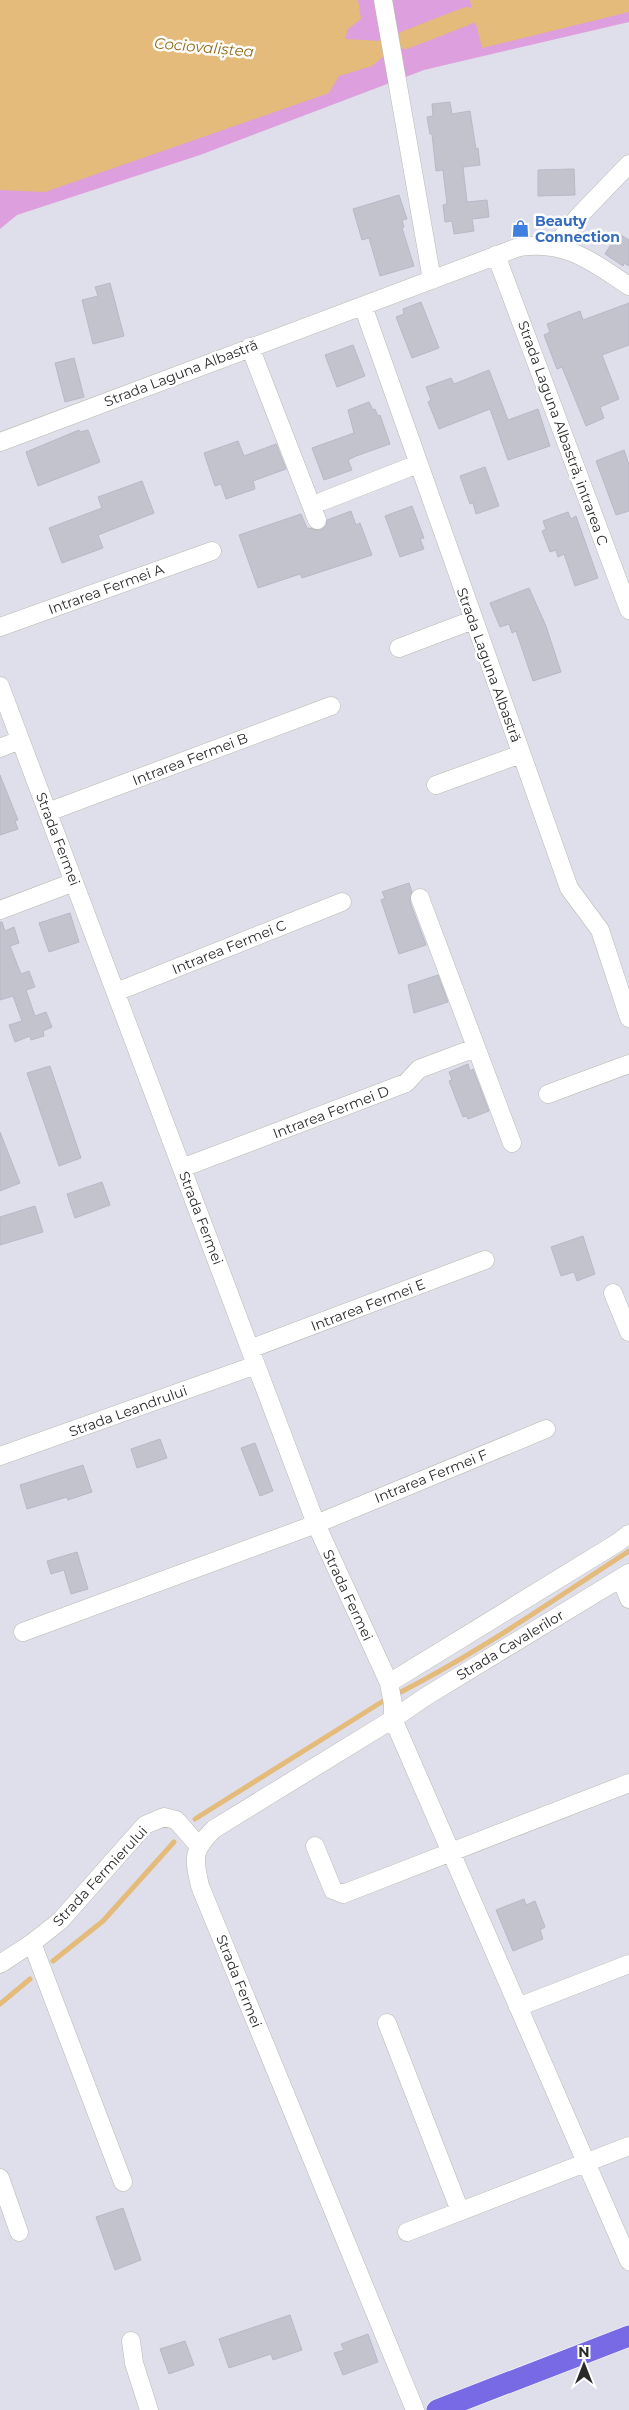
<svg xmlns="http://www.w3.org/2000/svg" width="629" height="2410" font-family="Montserrat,sans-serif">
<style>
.green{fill:#dd9fdd}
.water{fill:#e4bb7a}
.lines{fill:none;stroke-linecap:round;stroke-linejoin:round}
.stream{stroke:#e4bb7a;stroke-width:5}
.canal{stroke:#e4bb7a;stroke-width:18}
.building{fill:#c3c3ce;stroke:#b8b8c7}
.minor-casing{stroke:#b8baaf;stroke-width:19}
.major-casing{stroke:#fff;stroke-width:22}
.minor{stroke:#fff;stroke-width:18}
.major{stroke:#786ae5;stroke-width:21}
.labels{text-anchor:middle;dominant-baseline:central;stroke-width:5;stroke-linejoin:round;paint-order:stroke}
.shop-label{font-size:14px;font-weight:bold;fill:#366cbe;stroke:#fff;text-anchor:start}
.street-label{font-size:14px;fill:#2b2b2b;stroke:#fff}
.water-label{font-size:15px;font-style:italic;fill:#916c19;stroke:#fff}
</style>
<rect width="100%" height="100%" fill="#dedfeb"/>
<path class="green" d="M0 0H629V22L424 70 200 155 17 215 0 229Z"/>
<path class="water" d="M0 0H358L361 19 348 29 345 39 382 41 385 55 372 66 339 76 329 93 45 192 0 190Z
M470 0H629V12L482 48Z"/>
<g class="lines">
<path class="stream" d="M467 16 480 23
M395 1695C477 1654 553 1600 629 1551
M195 1819 388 1698
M53 1961 103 1921 174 1842
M0 2004 30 1979"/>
<path class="canal" d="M405 40 467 16"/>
</g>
<path class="building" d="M450 102 452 114 470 111 476 149 478 148 480 165 463 167 467 202 487 200 489 217 472 219 474 231 454 234 452 221 445 222 443 205 447 204 443 170 436 171 432 134H430L427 117 433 116 432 104Z
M574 169 575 195 538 196V170Z
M399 195 407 219 402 220 404 227 402 228 414 266 380 276 369 238 362 240 353 209Z
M618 233 629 240V266L624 263 623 266 605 254Z
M110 283 124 336 93 344 82 300 98 296 95 287Z
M421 302 439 348 412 358 396 317 404 314 403 309Z
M629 303V345L602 355 619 399 600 407 604 418 586 426 562 367 557 369 544 335 550 332 547 324 580 311 583 320Z
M353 345 365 376 337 387 325 355Z
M74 358 84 397 65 402 55 363Z
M489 370 508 420 538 409 550 446 508 460 490 409 439 429 428 402 431 400 426 387 451 378 454 384Z
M369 402 373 410 375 409 378 416 380 415 390 444 356 456 348 460 352 470 324 480 312 448 354 433 348 410Z
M79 430 80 432 88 430 100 462 38 486 26 452Z
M238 441 244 456 276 444 286 469 253 481 255 489 226 499 221 484 215 486 204 453Z
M624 450 629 465V511L616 515 596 461Z
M485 467 499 506 476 514 473 503 470 504 460 476Z
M142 481 154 513 98 535 103 548 62 563 49 528 102 508 98 497Z
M412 506 424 538 420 539 424 549 400 557 385 516Z
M351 511 356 525 360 523 372 555 302 578 300 574 258 588 239 535 301 514 307 528 320 530 326 526 327 520Z
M568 512 571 519 576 516 598 578 575 586 564 554 558 557 556 550 550 552 542 531 546 529 543 521Z
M529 588 546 626 561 672 533 681 516 631 512 633 509 624 500 627 490 603Z
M0 775 18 820 15 821 18 829 0 835Z
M409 883 412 892 410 902 426 945 399 954 381 900 385 898 382 892Z
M70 913 79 942 49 952 39 923Z
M0 922H2L5 931 14 927 19 943 10 946 21 974 29 971 35 987 26 990 35 1016 46 1012 52 1027 43 1031 44 1036 31 1040 30 1036 15 1042 9 1025 22 1021 13 996 0 1000Z
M438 975 448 1002 414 1013 408 985Z
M468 1064 470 1071 473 1069 489 1111 468 1119 467 1116 463 1117 449 1081 452 1080 449 1072Z
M50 1066 81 1158 59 1166 27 1073Z
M0 1132 20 1183 0 1191Z
M102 1182 110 1205 75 1218 67 1194Z
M35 1206 43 1232 0 1245V1217Z
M583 1236 595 1274 577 1281 574 1272 561 1276 551 1247Z
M160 1439 167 1458 137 1468 131 1449Z
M255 1443 273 1491 260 1496 241 1448Z
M83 1465 92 1492 68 1500 67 1497 27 1509 20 1485Z
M77 1552 88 1589 71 1594 64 1570 51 1574 47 1561Z
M524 1899 526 1905 535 1901 545 1927 540 1930 543 1939 513 1951 496 1910Z
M123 2208 141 2260 115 2270 96 2217Z
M290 2315 302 2350 273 2360 271 2354 229 2368 219 2339Z
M368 2334 378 2362 343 2375 334 2353 344 2350 341 2344Z
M185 2341 194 2365 169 2374 160 2349Z"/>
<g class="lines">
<defs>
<path id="minor" d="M383 0 432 280
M555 246 578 217 629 164
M496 255 629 610
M363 306 569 888 600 930 629 1018
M250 347 317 520
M0 442 519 247C566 240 591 261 629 286
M323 501 418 464
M0 627 212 551
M399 648 473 620
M0 686 316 1524 389 1683 393 1704V1719L214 1829C193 1850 193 1856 200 1886L415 2410
M0 748 20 740
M436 785 521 754
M48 812 331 706
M420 898 512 1143
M0 910 74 882
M116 992 342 902
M548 1094 629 1064
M182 1168 406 1083 419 1069 475 1048
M613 1293 629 1332
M250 1349 485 1260
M0 1456 256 1365
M629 1573 425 1697 393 1719 629 2261
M621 1578 629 1599
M23 1632 316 1524 546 1429
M389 1683 617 1543 629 1534
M315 1846 333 1890 343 1894 629 1783
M32 1943 123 2182
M0 1964 32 1943 60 1921 145 1825 164 1817 176 1820 198 1845
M518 2007 629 1964
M387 2023 460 2211
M0 2178 19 2232
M407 2232 629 2146
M131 2341 134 2363 149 2410"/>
<path id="major" d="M437 2410 629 2336"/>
</defs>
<use href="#minor" class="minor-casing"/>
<use href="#major" class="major-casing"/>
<use href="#minor" class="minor"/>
<use href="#major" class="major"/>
</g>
<defs>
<symbol id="shop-bare" viewBox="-9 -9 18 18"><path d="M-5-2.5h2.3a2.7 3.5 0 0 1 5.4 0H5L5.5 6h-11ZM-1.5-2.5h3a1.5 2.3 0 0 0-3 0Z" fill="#3f7fe0" stroke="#fff" stroke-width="2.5" paint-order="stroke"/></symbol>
</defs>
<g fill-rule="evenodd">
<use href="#shop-bare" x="508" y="216" width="25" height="25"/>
</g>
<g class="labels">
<g class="shop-label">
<text x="535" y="221">Beauty<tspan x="535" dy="16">Connection</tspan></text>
</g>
<g class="street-label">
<text transform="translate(181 373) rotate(-21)">Strada Laguna Albastră</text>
<text transform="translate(563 433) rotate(70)">Strada Laguna Albastră, intrarea C</text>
<text transform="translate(106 589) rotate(-20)">Intrarea Fermei A</text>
<text transform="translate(489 665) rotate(70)">Strada Laguna Albastră</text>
<text transform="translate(190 759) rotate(-21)">Intrarea Fermei B</text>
<text transform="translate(58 839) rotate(69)">Strada Fermei</text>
<text transform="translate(229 947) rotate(-22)">Intrarea Fermei C</text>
<text transform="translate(331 1112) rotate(-21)">Intrarea Fermei D</text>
<text transform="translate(201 1218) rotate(69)">Strada Fermei</text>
<text transform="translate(368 1305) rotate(-21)">Intrarea Fermei E</text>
<text transform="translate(128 1411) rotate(-20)">Strada Leandrului</text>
<text transform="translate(431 1476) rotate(-22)">Intrarea Fermei F</text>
<text transform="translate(348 1595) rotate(65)">Strada Fermei</text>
<text transform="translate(510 1645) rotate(-31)">Strada Cavalerilor</text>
<text transform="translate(100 1876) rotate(-47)">Strada Fermierului</text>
<text transform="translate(239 1981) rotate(68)">Strada Fermei</text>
</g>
<g class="water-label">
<text transform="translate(204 47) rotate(5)">Cociovaliștea</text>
</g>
</g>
<g transform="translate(584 2365)" stroke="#ffffff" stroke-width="4" paint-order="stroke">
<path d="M0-4L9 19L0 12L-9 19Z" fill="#2b2b2b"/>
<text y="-8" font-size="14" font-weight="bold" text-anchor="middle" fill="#2b2b2b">N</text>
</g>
</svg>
